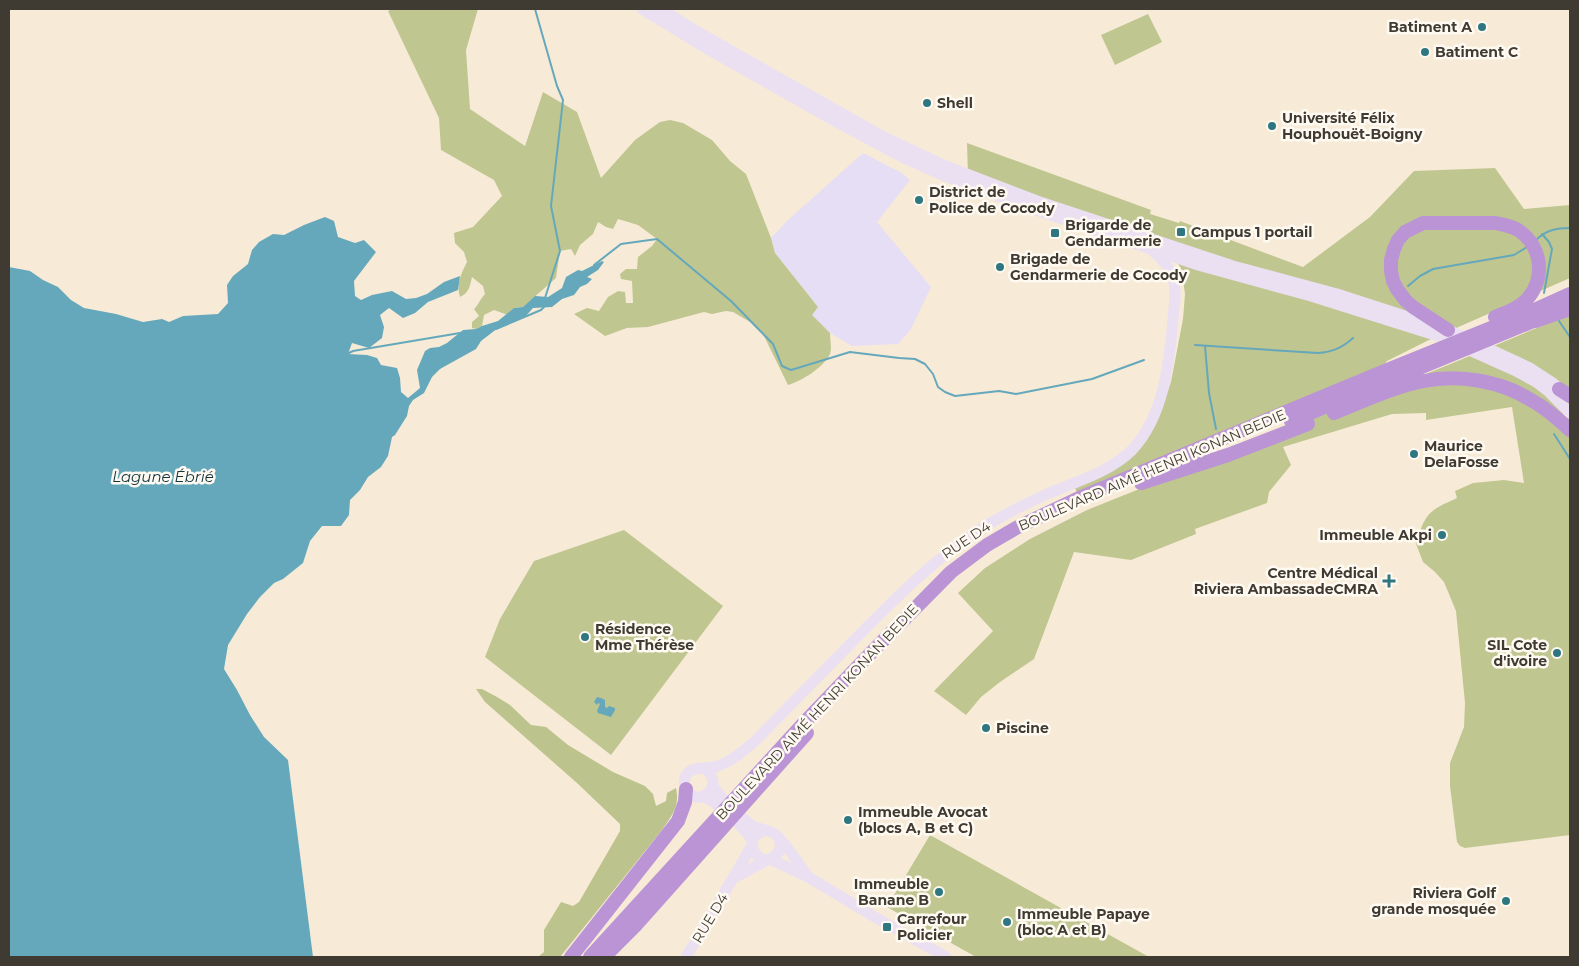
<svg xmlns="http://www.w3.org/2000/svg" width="1579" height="966" font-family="Montserrat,sans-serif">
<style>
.industrial{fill:#e6def4}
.green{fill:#c0c690}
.forest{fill:#bcc38c}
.water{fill:#65a8bb}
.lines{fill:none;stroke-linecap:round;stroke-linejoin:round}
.stream{stroke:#65a8bb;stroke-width:2}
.secondary{stroke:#ebdff2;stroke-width:11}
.motorway{stroke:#bb94d5;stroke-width:14}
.poi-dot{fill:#2e7680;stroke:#fef9f1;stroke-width:2}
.labels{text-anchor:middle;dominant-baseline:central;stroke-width:5;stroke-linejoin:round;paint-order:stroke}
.poi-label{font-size:14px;font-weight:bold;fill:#3f3b33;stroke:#fef9f1;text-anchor:start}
.street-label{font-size:14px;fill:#3f3b33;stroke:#fef9f1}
.water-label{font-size:15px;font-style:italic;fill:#13343d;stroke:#fef9f1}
</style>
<rect width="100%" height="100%" fill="#f7ebd8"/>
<path class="industrial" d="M863 153 900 172 910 180 877 222 931 287 911 329 898 344 852 346 830 333 811 315 818 307 775 253 771 238 788 220Z"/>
<path class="green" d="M393 9H478L466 50 470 109 525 146 543 92 577 112 601 178 635 140 660 122 670 120 683 123 712 140 730 161 746 174 771 238 775 253 818 307 812 315 830 333C830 339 832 348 830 354 824 367 802 381 788 385L763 334 750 322 733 312 726 311 712 314 704 312 648 327 627 328 605 336 574 314 587 308 599 311 608 297 618 291 625 292 626 303H633L632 281 621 279 620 274 626 269H637L638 257 652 246 657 239 638 225 618 219 613 229 606 227 598 222 593 234 580 245 575 256 571 249 560 251 556 278 523 307 514 308 508 315 494 310 484 315 482 326 476 329 472 328V322L479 316 474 309C479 304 480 299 485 294L483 286 472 277C470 286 469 293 460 297 456 284 461 274 467 262L464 252 455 243 454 233 473 227 502 196 494 180 441 150 439 118 388 11Z
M1148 14 1162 42 1115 65 1101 35Z
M967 143 1151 210 1150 214 1179 223 1180 221 1303 267 1370 217 1414 171 1495 168 1524 209 1570 205V278L1429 340 1387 361 1382 368 1078 495 1075 488 1115 468 1162 407 1171 382 1183 319 1185 294 1183 280 1181 268 1173 257 968 176Z
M1570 314V835L1465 848 1460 846 1457 842 1450 786V763L1464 727 1465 703 1456 611 1444 582 1435 572 1423 562 1413 536 1419 535C1426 510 1436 508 1457 498L1455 491 1473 483 1504 480 1524 483 1512 407 1426 420V413L1392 414 1283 447 1291 465 1269 492 1267 503 1195 529 1196 534 1131 560 1074 552 1034 659 1000 682 981 697 966 715 934 691 993 631 958 593 985 568 1030 539 1087 510 1448 365Z
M624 530 723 606 611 755 485 657 500 619 534 561Z
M930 835 1149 957H976L887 907Z"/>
<path class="forest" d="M476 689H482L497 697 510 705 531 725 546 727 568 745 613 772 645 786 653 794 656 806 666 801 667 793 676 788C680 807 672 815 662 830L560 957H538L544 952V930L561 902 573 906 579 902 620 831V824L577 783 485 702Z"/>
<path class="water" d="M325 217 334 221 338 237 355 243 364 240 376 252 354 281 355 296 361 300 372 295 392 291 406 299 416 298 427 294 444 282 460 276 458 290 428 302 415 313 403 318 389 308 380 315 384 327 382 338 369 348 352 343 348 354 367 355 377 358 381 365 397 368 400 378 401 392 408 398 420 388 417 370 425 351 430 348 439 347 447 343 463 330 476 329 482 326 498 321 514 308 523 307 535 296 548 297 562 288 566 277 578 270 582 271 602 261 604 262 598 270 587 277 592 279 587 284 580 287 574 295 562 299 552 307 533 308 525 317 498 328 481 341 476 349 440 369 432 377 424 393 413 400 409 406 407 416 395 435 392 437 388 456 381 467 368 477 360 490 350 500 349 515 341 526H322L310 541 303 563 283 579 274 583 260 597 247 614 228 645 224 669 237 690 250 715 264 737 288 760 313 957H9V267L30 271 43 280 58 287 71 300 84 308 116 314 143 322 162 319 169 322 183 316 218 314 228 303 227 285 233 276 248 264 252 250 259 242 273 234 284 235 304 225Z
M597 697 601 698 605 700V707L607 708 609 706 615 708V710L611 717 598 713 597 711 600 704 598 703 597 705 594 702Z"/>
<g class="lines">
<path class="stream" d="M535 9 557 86 563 100 551 206 560 251 545 298
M1542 234 1549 242 1552 249 1544 293
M1536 240C1546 230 1557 228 1570 228
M594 265 621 244 657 239 731 301 773 344 782 366 791 370 850 352 899 358 915 359 925 364 933 374 938 387 945 392 955 396 999 391 1016 394 1092 379 1144 360
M1408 286 1420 276 1433 269 1514 255 1527 247
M1559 321 1570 337
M496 329 541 310 544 307
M1195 345 1318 353C1332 352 1342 348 1353 338
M1205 346 1209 393 1216 429
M345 355 353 351 460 333
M1554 434 1570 459"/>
<path class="secondary" d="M642 9 711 51 842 125 902 157 940 174 1030 208 1198 265 1311 296 1438 336 1516 371 1536 382 1549 392 1570 413
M661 9 696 31 882 136 943 165 1037 201 1233 266 1337 294 1448 330 1530 368 1553 383 1565 394
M705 769C725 782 703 807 689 793 683 787 683 777 689 772 695 766 709 769 718 766 732 761 743 751 754 742 791 704 828 667 865 629 901 593 936 558 979 530 1000 517 1022 505 1045 495 1074 482 1109 473 1132 450 1164 416 1169 364 1173 319 1174 306 1177 291 1173 278 1170 267 1161 259 1153 251
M713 786C721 798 739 816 751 825 759 830 770 829 776 835 787 845 798 863 807 875
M703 796C722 806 740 824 753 841
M763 831C738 841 762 872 777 854 781 850 781 844 779 839
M770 859 810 878 873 916 946 957
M734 878 767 860
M686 957C708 919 731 883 752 845"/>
<path class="motorway" d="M1536 321 1570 309
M1448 330 1413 307 1406 301 1397 289 1393 281 1391 271V260L1394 249 1398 240 1405 232 1423 223H1496C1504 225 1511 226 1518 230 1544 247 1546 283 1523 303 1515 310 1504 313 1495 317
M1559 389 1570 396
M1334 413C1364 401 1393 387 1424 381 1459 374 1501 381 1531 400 1546 408 1558 419 1570 430
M1291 421 1543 317
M1141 483 1228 455 1308 424
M571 957 678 821 685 802 686 789
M590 957 803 724 865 659 951 572 987 545 1016 528 1079 498 1380 373 1528 313 1570 294
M604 957 635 926 807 733"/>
</g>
<g class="poi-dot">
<circle cx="1482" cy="27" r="5"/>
<circle cx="1425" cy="52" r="5"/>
<circle cx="927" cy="103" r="5"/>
<circle cx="1272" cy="126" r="5"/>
<circle cx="919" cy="200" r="5"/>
<rect x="1176" y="227" width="10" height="10" rx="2.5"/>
<rect x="1050" y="228" width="10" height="10" rx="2.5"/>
<circle cx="1000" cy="267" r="5"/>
<circle cx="1414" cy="454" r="5"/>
<circle cx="1442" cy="535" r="5"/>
<path d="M1386.5 573.5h5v5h5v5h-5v5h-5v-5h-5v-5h5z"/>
<circle cx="585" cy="637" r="5"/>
<circle cx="1557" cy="653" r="5"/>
<circle cx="986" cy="728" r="5"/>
<circle cx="848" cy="820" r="5"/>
<circle cx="939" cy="892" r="5"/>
<circle cx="1506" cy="901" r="5"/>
<circle cx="1007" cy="922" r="5"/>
<rect x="882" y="922" width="10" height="10" rx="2.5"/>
</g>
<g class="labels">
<g class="poi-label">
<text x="1472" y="27" text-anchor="end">Batiment A</text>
<text x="1435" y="52">Batiment C</text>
<text x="937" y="103">Shell</text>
<text x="1282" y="118">Université Félix<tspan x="1282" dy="16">Houphouët-Boigny</tspan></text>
<text x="929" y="192">District de<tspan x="929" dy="16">Police de Cocody</tspan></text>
<text x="1065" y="225">Brigarde de<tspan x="1065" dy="16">Gendarmerie</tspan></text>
<text x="1191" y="232">Campus 1 portail</text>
<text x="1010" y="259">Brigade de<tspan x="1010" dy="16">Gendarmerie de Cocody</tspan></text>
<text x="1424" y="446">Maurice<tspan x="1424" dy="16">DelaFosse</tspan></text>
<text x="1432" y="535" text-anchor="end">Immeuble Akpi</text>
<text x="1378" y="573" text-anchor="end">Centre Médical<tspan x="1378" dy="16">Riviera AmbassadeCMRA</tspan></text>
<text x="595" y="629">Résidence<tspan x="595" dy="16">Mme Thérèse</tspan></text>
<text x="1547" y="645" text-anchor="end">SIL Cote<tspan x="1547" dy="16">d'ivoire</tspan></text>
<text x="996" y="728">Piscine</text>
<text x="858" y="812">Immeuble Avocat<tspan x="858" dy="16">(blocs A, B et C)</tspan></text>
<text x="929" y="884" text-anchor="end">Immeuble<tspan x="929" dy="16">Banane B</tspan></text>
<text x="1496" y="893" text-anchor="end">Riviera Golf<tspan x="1496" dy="16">grande mosquée</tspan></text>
<text x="1017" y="914">Immeuble Papaye<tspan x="1017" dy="16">(bloc A et B)</tspan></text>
<text x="897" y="919">Carrefour<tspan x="897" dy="16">Policier</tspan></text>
</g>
<g class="street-label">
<text transform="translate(1152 470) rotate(-23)">BOULEVARD AIMÉ HENRI KONAN BEDIE</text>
<text transform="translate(966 540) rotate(-34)">RUE D4</text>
<text transform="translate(817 712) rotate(-47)">BOULEVARD AIMÉ HENRI KONAN BEDIE</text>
<text transform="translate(710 918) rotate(-59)">RUE D4</text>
</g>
<g class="water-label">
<text x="163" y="476">Lagune Ébrié</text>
</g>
</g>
<rect width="1579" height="966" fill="none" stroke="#3f3b33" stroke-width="20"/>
</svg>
